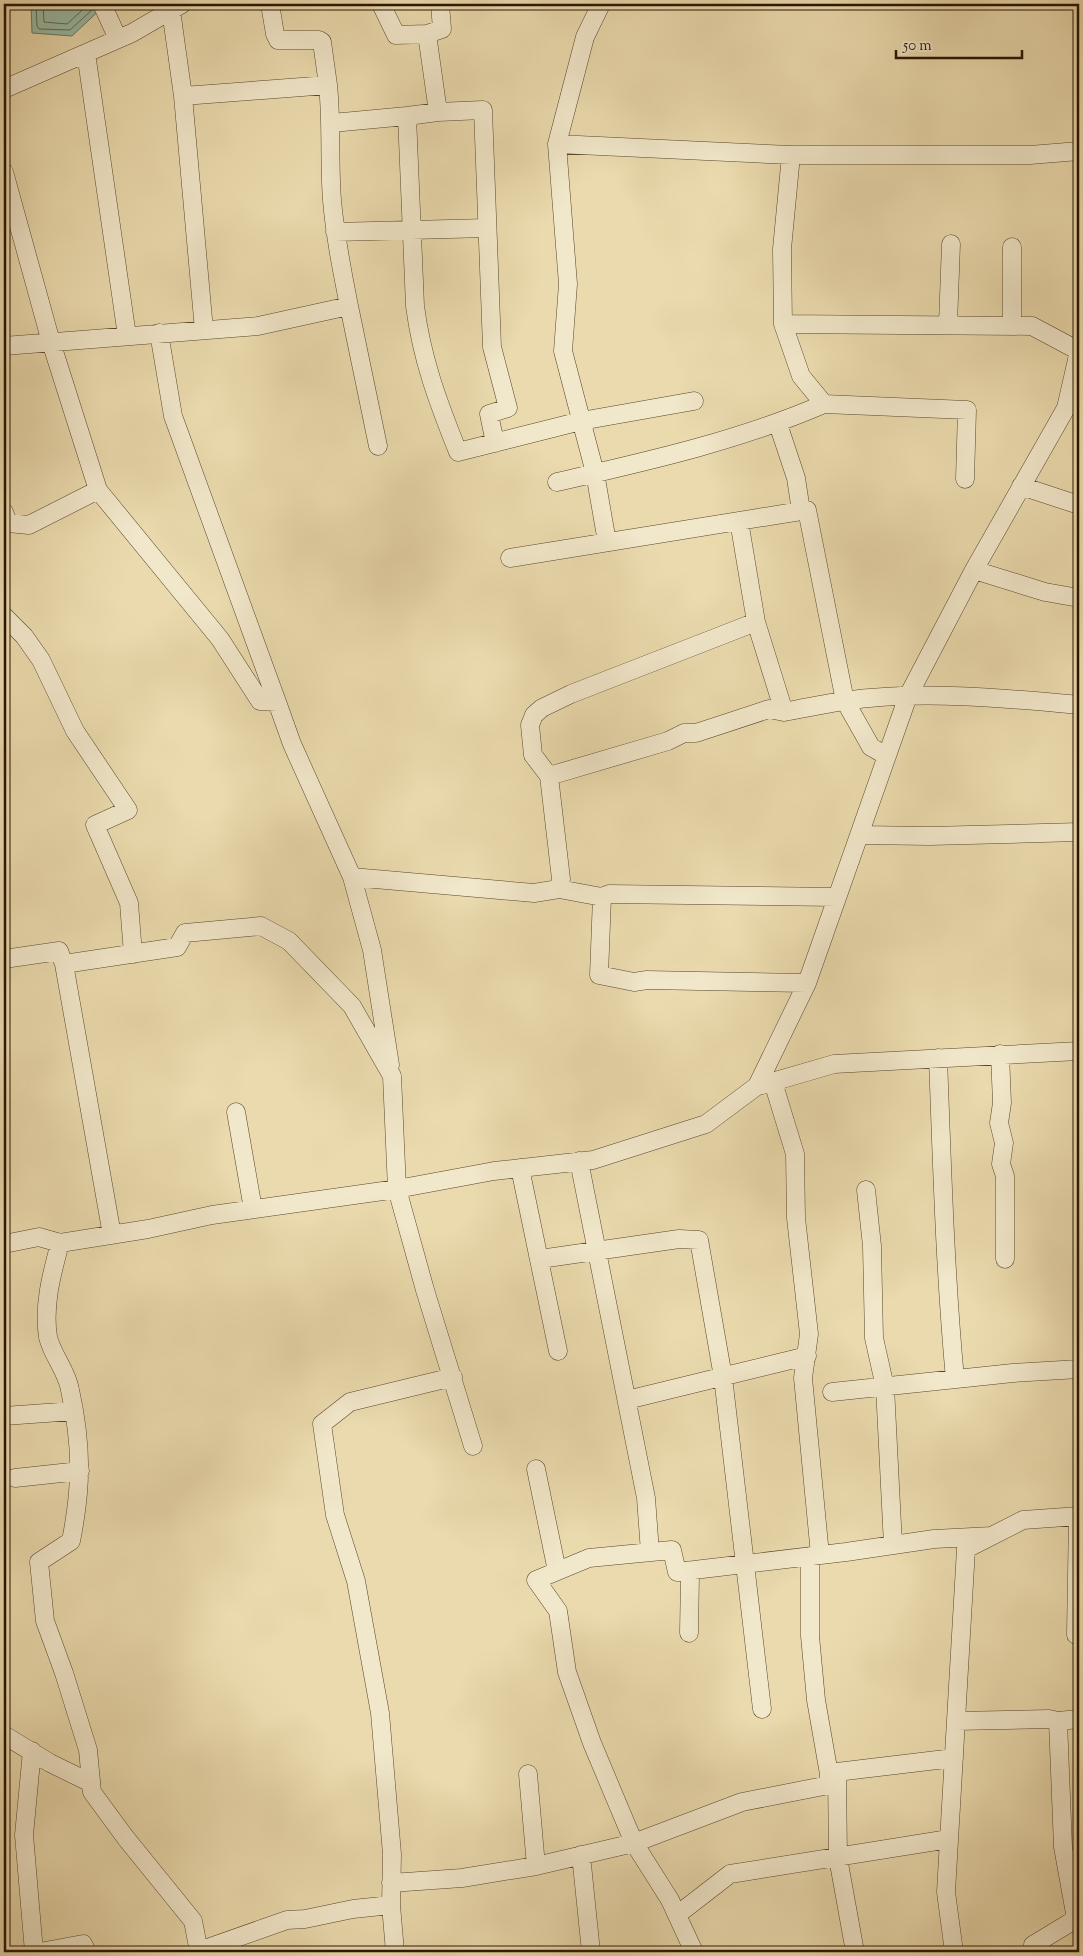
<svg xmlns="http://www.w3.org/2000/svg" width="1083" height="1956" font-family="'Sorts Mill Goudy',serif">
<style>
.water{fill:#98bba6;stroke:#6b7964}
.lines{fill:none;stroke-linecap:round;stroke-linejoin:round}
.shore{stroke:#606853;stroke-width:1}
.street-casing{stroke:#58462b;stroke-width:19}
.street{stroke:#f1e7ca;stroke-width:18}
</style>
<rect width="100%" height="100%" fill="#eadaad"/>
<filter id="stains"><feTurbulence type="fractalNoise" baseFrequency=".004" numOctaves="4"/><feColorMatrix values="0 0 0 0 .2 0 0 0 0 .09 0 0 0 0 .02 0 0 0 .5 -.17"/></filter>
<radialGradient id="worn" r=".72"><stop offset=".6" stop-color="#630" stop-opacity="0"/><stop offset="1" stop-color="#630" stop-opacity=".3"/></radialGradient>
<path class="water" d="M31 4H106L72 36 32 33Z"/>
<g class="lines">
<path class="shore" d="M36 4 37 26 39 29 70 30 93 9
M43 4 44 22 67 24 89 4"/>
<defs>
<path id="street" d="M102 4 118 39
M270 4 275 34 278 40H319L322 42 328 85
M381 4 396 35 427 34 442 29 440 4
M171 10 183 96 204 330
M427 34 438 112
M86 53 127 336
M4 89 132 33 182 4
M183 96 328 85C332 123 329 162 332 200 335 236 342 271 349 306
M332 123 407 116
M557 144 585 37 601 4
M791 155H1030L1079 151
M4 172 51 342 98 490 220 639 260 701 277 702 173 416 159 333
M335 232 487 228
M783 324 1032 326 1079 351
M948 324 951 244
M1012 326V247
M4 346 258 326 349 306 378 446
M495 443 489 414 508 408 492 347 483 110 438 112 407 116 415 306C422 360 438 402 458 452L581 421 694 401
M557 482C648 461 738 441 824 404
M1021 486 1079 505
M807 510 845 701 871 747 887 756
M4 512 8 523 29 525 98 490
M607 542 595 473 563 351 568 284 557 144 791 155 782 249 783 324 801 376 824 404 967 410 965 479
M510 558 801 511 796 478 778 424
M974 570 1045 592 1079 598
M4 616 24 636 41 660 75 731 128 810 95 825 129 903 133 954
M277 702 292 744 352 877 372 950 390 1065
M784 712C804 708 824 704 844 701 920 690 1004 698 1079 705
M549 776 668 741 684 733H696L769 709 784 712 756 622 739 521
M859 835 930 836 1079 832
M352 877 534 893 559 889 602 897 609 894 837 897
M559 889 561 879 549 776 533 755 530 725 534 715 542 708 571 694 756 622
M602 897 599 975 634 982 647 980 807 983
M4 959 59 951 64 964 177 947 185 933 261 926 289 941 352 1006 392 1076 397 1189 425 1290 473 1446
M64 964 112 1235
M1000 1054 1002 1103 999 1123 1004 1143 1001 1164 1005 1176V1259
M938 1058C942 1165 945 1272 955 1379
M773 1082 795 1154 796 1218 809 1334 803 1378 820 1555
M762 1085 834 1064 1079 1051
M236 1112 253 1209
M579 1161 646 1498 650 1552
M520 1168 558 1351
M866 1190 872 1246 874 1338 885 1387 893 1545
M4 1244 39 1237 60 1243
M540 1259 679 1239 699 1240 723 1377 762 1709
M832 1392 1013 1373 1079 1369
M627 1400 807 1356
M4 1416 74 1411
M536 1469 557 1571
M15 1478 80 1471
M810 1556V1636L816 1700 829 1774 837 1772
M689 1633 690 1575 694 1570
M1076 1635 1078 1516
M956 1721 1049 1719 1058 1721 1079 1719
M1058 1721 1063 1847 1076 1919 1079 1922
M4 1735 50 1763 91 1783
M32 1751 24 1835 34 1952
M528 1774 536 1866
M581 1855 591 1952
M391 1883 462 1878 536 1866 634 1843 592 1743 567 1672 558 1611 536 1580 589 1558 672 1550 677 1572 846 1552 934 1539 992 1536
M677 1915 730 1874 949 1839
M199 1951 287 1920 305 1919 353 1909 391 1905
M40 1952 83 1944 87 1952
M199 1952 193 1921 125 1837 92 1792 88 1750 64 1673 45 1621 39 1562 71 1541C82 1486 82 1445 70 1390 67 1371 52 1355 48 1337 43 1305 52 1273 60 1243L148 1229 212 1215 397 1189 494 1171 593 1160 706 1124 757 1086 807 983 908 696 974 570 1066 408 1079 351
M395 1952 391 1905 392 1854 380 1713 356 1581 335 1515 322 1424 350 1402 453 1377
M694 1952 670 1900 634 1843 742 1802 829 1785V1774
M855 1952 838 1858 837 1772 954 1758
M954 1952 946 1892 966 1549 1023 1520 1079 1516
M1034 1952 1033 1945 1076 1919"/>
</defs>
<use href="#street" class="street-casing"/>
<use href="#street" class="street"/>
</g>
<rect width="1083" height="1956" fill="none" stroke="#eadaad" stroke-width="20"/>
<rect x="5" y="5" width="1073" height="1946" fill="none" stroke="#281500" stroke-width="2.5"/>
<rect x="10" y="10" width="1063" height="1936" fill="none" stroke="#281500"/>
<path d="M896 50v8h126v-8" fill="none" stroke="#281500" stroke-width="2.5"/>
<text x="903" y="50" font-size="15" fill="#281500" stroke="#f1e7ca" stroke-width="4" paint-order="stroke">50 m</text>
<rect width="100%" height="100%" filter="url(#stains)"/>
<rect width="100%" height="100%" fill="url(#worn)"/>
</svg>
